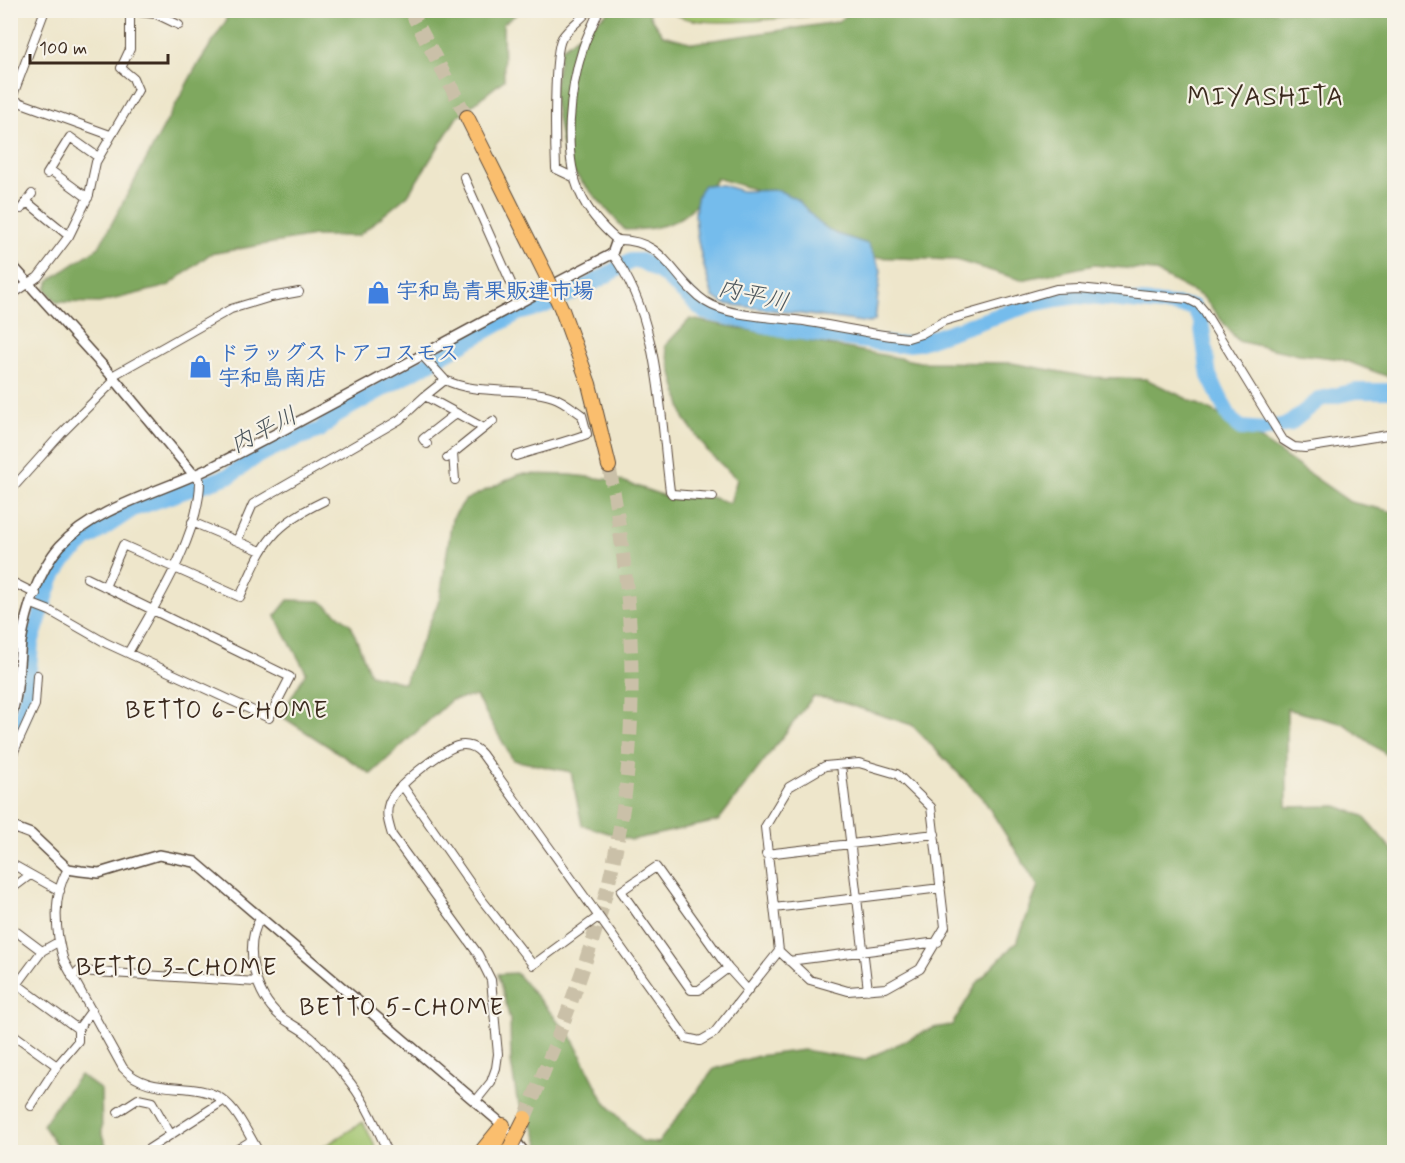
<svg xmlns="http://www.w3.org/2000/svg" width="1405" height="1163" font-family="Mynerve,'Klee One',sans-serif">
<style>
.green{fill:#9fc26b;stroke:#6d7644;stroke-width:1.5}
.forest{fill:#7fa85f;stroke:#5d693e;stroke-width:1.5}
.water{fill:#74bcec;stroke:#587385;stroke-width:1.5}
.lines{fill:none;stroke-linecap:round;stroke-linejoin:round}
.river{stroke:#74bcec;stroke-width:16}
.motorway-tunnel{stroke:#cac0a8;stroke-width:14;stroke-dasharray:14 7;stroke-linecap:butt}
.minor-casing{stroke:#564638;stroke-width:10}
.tertiary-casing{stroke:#564638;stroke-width:12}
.motorway-casing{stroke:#564638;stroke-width:16}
.minor{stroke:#fff;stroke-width:8}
.tertiary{stroke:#fff;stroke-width:9}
.motorway{stroke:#fabe6e;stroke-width:14}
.motorway-bridge-casing{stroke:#564638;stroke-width:16;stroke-linecap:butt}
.motorway-bridge{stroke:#fabe6e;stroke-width:14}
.labels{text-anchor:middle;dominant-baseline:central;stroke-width:4.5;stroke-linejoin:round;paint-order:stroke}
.shop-label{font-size:22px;font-weight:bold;fill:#366cbe;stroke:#f7f3e8;text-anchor:start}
.water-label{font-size:24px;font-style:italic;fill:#4c565c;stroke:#f7f3e8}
.neighbourhood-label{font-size:24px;letter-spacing:1.5px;fill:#3b2a1e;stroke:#f7f3e8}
.quarter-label{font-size:26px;letter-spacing:1.5px;fill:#3b2a1e;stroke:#f7f3e8}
</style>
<rect width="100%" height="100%" fill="#f7f3e8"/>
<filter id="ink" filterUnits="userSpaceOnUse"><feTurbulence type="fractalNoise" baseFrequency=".0167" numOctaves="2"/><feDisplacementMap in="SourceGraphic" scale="12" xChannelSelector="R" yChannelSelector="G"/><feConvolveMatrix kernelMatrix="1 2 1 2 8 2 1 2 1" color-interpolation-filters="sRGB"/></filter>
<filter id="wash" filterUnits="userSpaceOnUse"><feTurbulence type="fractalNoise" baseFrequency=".008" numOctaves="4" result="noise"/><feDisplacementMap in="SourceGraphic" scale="24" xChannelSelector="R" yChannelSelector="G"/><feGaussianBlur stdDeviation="1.35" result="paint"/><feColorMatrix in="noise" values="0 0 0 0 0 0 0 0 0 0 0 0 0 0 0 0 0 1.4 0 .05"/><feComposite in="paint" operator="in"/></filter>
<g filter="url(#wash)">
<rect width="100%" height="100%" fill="#eee6cb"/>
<path class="green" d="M670 11H815L807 16C777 18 691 31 670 11Z
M363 1122 378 1152H315Z"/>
<path class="forest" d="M226 11H521L503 24 504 80 457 117 408 195 358 236H314L210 254 168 286 99 303 56 302 46 289 50 280 99 247 195 69 226 21Z
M610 11H650L649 15 663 35 693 43 837 22 852 11H1394V379L1341 359 1291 353 1238 341 1203 297 1154 271 1094 265 1021 280 956 260 867 257 756 190 717 178C688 217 676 230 625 230L565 163 553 94 561 49Z
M690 319 920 362 1012 363 1088 377 1146 379 1237 423 1350 502 1394 512V760L1344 724 1287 709V807L1337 806 1363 816 1394 852V1152H542L535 1131 517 1099 511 1062 510 1020 498 974 516 973 571 1036 604 1101 641 1141 658 1143 714 1069 758 1056 803 1050 864 1060 933 1028 952 1025 978 982 1018 940 1038 886 984 800 912 725 831 699 813 697 718 821 631 840 582 825 571 772 513 760 476 696 451 700 371 774 281 716 306 672 275 616 288 600 321 601 351 625 370 674 404 683 440 598 452 519 465 500 520 474 571 475 622 481 670 498 710 497 730 503 737 479 709 453 684 418 665 346Z
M80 1075 101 1090 102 1135 109 1152H61L43 1125 62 1097Z"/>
<path class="water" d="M704 185H722L742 191 778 190 798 200 818 222 834 233 868 244 881 270 875 320 870 323 725 304 713 297C705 270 683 207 704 185Z"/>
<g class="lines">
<path class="river" d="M10 741 21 720 27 695 31 643 52 579 63 562 86 540 133 509 231 475 257 456 287 442 320 430 336 415 518 313 541 307 589 285 631 261H641L662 273 705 312 786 330 896 345 918 343 1032 304 1057 299 1078 296 1193 307 1201 321 1209 376 1231 420 1241 428 1263 430 1289 424 1320 399 1356 391H1394"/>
</g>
</g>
<g filter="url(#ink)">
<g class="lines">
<path class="motorway-tunnel" d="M410 10 467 117
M525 1118C563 1025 602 932 619 833 641 710 632 587 609 466"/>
<defs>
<path id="minor" d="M599 10C594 23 587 35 583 48 570 88 562 154 580 193 588 212 602 227 617 240 667 239 671 279 706 302 731 318 780 317 809 322 842 327 874 335 908 338L921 334 944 321 1056 289 1079 288 1188 299 1198 304 1204 311 1283 440 1294 447 1305 448 1394 434
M130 11 156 14 179 25
M13 100 110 135
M10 103 45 10
M50 170 88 198
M47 174 70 137 98 157
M464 177 519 301
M575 178 556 169C555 147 553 52 562 38 569 27 581 20 589 10
M27 202 69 236
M21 209 32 194
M612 254C660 316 660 416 670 491L672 494 713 497
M10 296 38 277 69 236 89 195 96 162 138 90 133 78 121 68 130 49V10
M422 355 445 380 425 396
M112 376 231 309 271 297 299 292
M445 380C477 396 519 386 553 397 563 400 573 409 582 415L587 434C564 443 540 448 516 456
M427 444 423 439 455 414
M453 453 455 480
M447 458 493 421
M10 491 61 434 115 380
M192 522 261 551
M237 541 253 504 399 420 425 396 482 427
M10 581 36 594
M105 587 123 545 240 597C264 544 269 527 324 501
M32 604 50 611 106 643 269 718 290 677 87 578
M128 653C154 607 200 535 200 481L194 475
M10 760 35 705 37 675
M859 763 897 774 931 807 945 927 920 969 886 988 848 991 810 980 779 951 765 827 789 787 825 766Z
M841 765 868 990
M402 785 482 900 533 965 598 917
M766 854 935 834
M10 863 60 891
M68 869C52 895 55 933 64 961L123 1068C150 1098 193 1079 222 1099 238 1110 249 1136 259 1152
M10 890 30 875
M774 908 941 888
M261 917C242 948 255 995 281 1017 290 1024 300 1028 308 1035 322 1046 334 1063 345 1076 364 1098 376 1126 388 1152
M10 927 42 951
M789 961 938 942
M728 968 699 990H691L621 891 656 867 728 968 747 989
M72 977 79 971 257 982
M10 979 78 1029
M10 994 42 951 58 942
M10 1032 57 1066
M475 1102 491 1082 496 1068 498 1054 491 980 478 954 392 835C389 824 385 814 389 803 395 786 440 752 457 746 467 743 476 747 482 754L686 1038 700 1041 714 1033 779 951
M31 1106 57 1066 78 1041V1029L92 1010
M118 1112 138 1099 152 1102 171 1135
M144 1152 220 1103 222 1099
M233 1152 251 1141"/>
<path id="tertiary" d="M10 263 112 376 194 475
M10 718C19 694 18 668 21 642 26 612 39 569 60 546 98 505 168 490 216 465 349 397 479 322 612 254L617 240
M10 826 31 834 68 869 81 871 99 873 159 855 195 862 503 1125 524 1152"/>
<path id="motorway" d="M467 117 546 275
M562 310 589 384 609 466
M481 1152 503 1125
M495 1152 501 1130"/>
</defs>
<use href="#minor" class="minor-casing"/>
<use href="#tertiary" class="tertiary-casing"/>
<use href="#motorway" class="motorway-casing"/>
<use href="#minor" class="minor"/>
<use href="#tertiary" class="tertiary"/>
<use href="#motorway" class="motorway"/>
<defs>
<path id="motorway-bridge" d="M546 275 562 310
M508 1152 525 1118"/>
</defs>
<use href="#motorway-bridge" class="motorway-bridge-casing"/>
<use href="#motorway-bridge" class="motorway-bridge"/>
</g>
</g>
<defs>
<symbol id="shop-bare" viewBox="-9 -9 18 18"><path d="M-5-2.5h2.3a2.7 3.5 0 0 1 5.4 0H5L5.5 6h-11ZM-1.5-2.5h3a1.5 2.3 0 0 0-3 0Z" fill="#3f7fe0" stroke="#f7f3e8" stroke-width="2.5" paint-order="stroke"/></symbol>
</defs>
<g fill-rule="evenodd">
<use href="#shop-bare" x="362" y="276" width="33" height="33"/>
<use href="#shop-bare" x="184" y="350" width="33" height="33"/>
</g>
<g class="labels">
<g class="shop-label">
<text x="396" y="292">宇和島青果販連市場</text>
<text x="218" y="354">ドラッグストアコスモス<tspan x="218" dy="25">宇和島南店</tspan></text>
</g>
<g class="water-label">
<text transform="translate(753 296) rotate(13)">内平川</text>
<text transform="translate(264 431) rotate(-27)">内平川</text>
</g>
<g class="neighbourhood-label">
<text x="227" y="711">BETTO 6-CHOME</text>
<text x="177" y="968">BETTO 3-CHOME</text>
<text x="402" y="1008">BETTO 5-CHOME</text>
</g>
<g class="quarter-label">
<text x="1266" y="98">MIYASHITA</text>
</g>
</g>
<rect width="1405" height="1163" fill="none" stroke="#f7f3e8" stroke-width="36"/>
<path d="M30 54v9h138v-9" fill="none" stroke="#3b2a1e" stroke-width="3"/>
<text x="39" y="54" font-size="18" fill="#3b2a1e" stroke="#f7f3e8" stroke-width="4.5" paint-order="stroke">100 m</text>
</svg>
